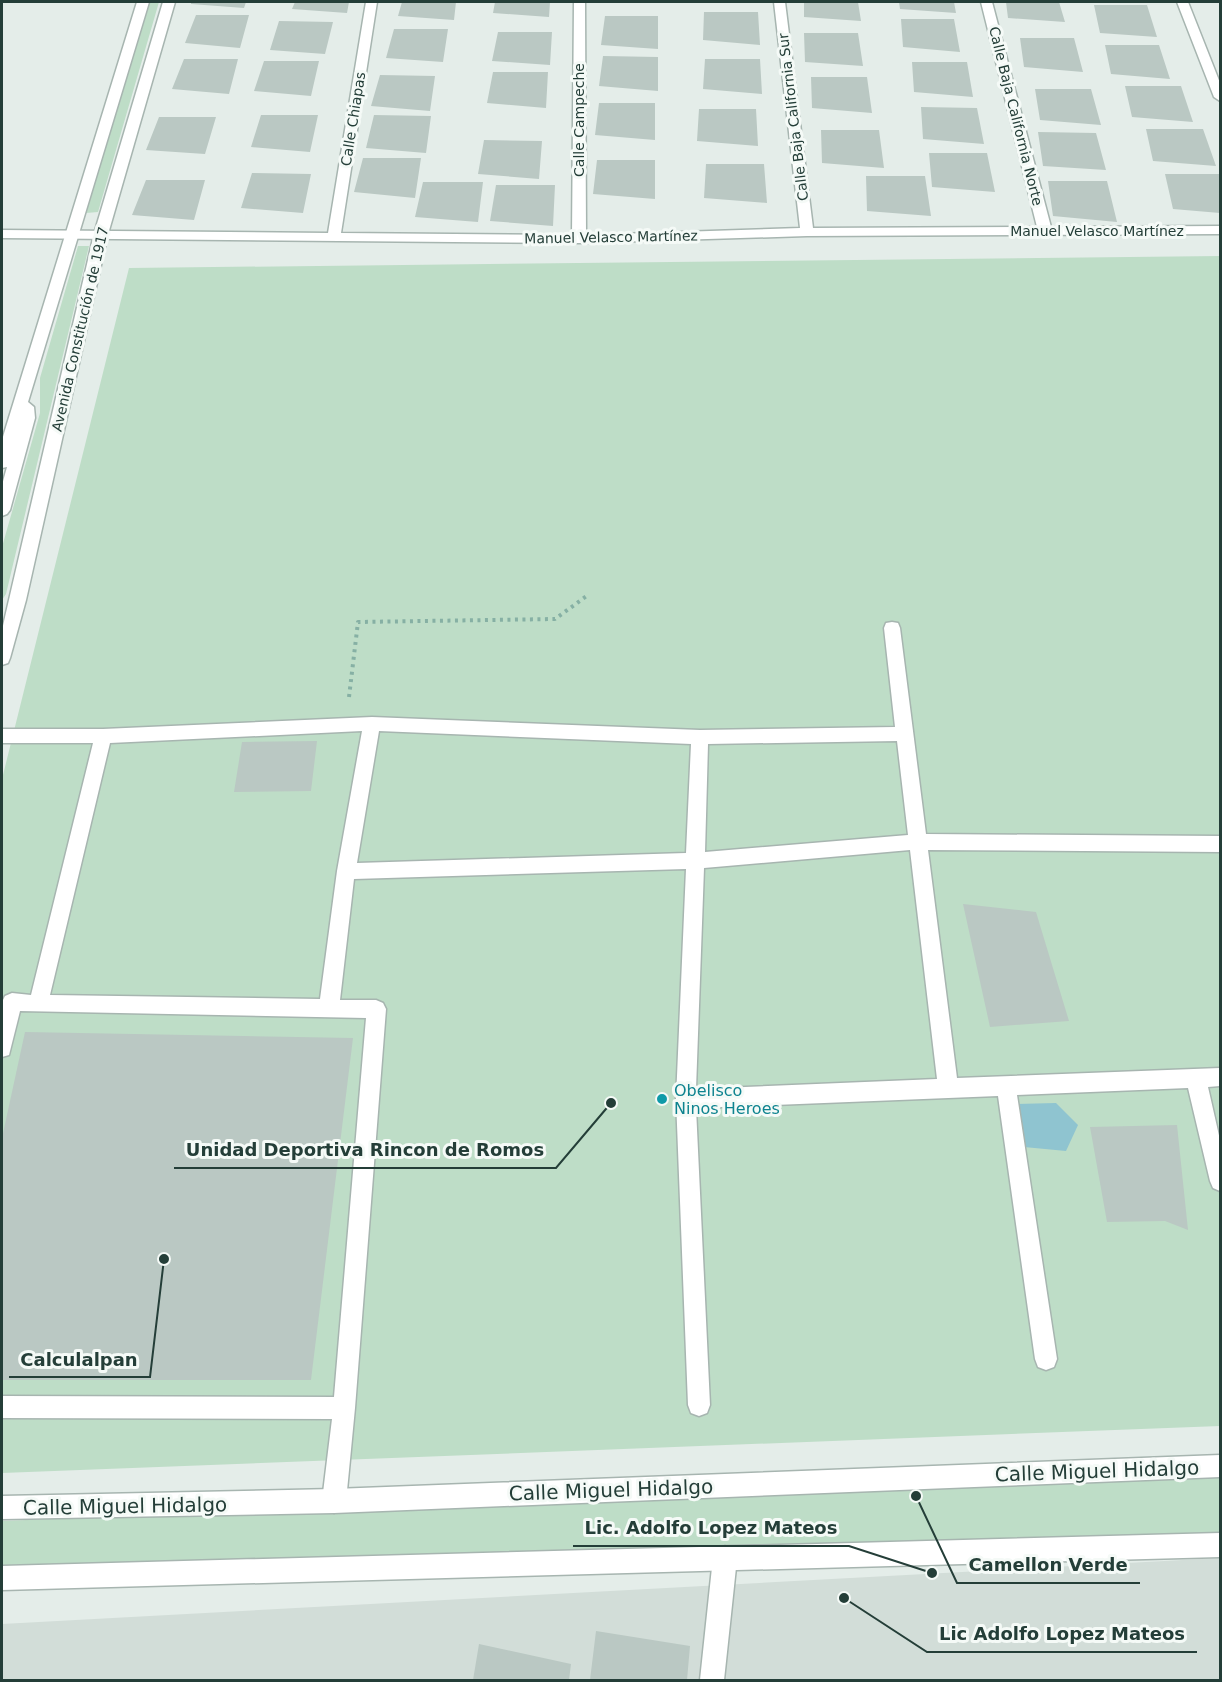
<svg xmlns="http://www.w3.org/2000/svg" width="1222" height="1682" font-family="'DejaVu Sans',sans-serif">
<style>
.built{fill:#d2ddd8}
.green{fill:#beddc7}
.water{fill:#8fc4d0}
.building{fill:#bac8c3}
.lines{fill:none;stroke-linecap:round;stroke-linejoin:round}
.pedestrian-casing{stroke:#a7b5b0;stroke-width:3}
.minor-casing{stroke:#a7b5b0;stroke-width:3}
.tertiary-casing{stroke:#a7b5b0;stroke-width:3}
.path{stroke:#86b0a4;stroke-width:4;stroke-dasharray:3 4.5;stroke-linecap:butt}
.pedestrian{fill:#fff;fill-rule:evenodd}
.minor{fill:#fff;fill-rule:evenodd}
.tertiary{fill:#fff;fill-rule:evenodd}
.culture-dot{fill:#0f9aa8;stroke:#f5faf7;stroke-width:2}
.labels{text-anchor:middle;dominant-baseline:central;stroke-width:6;stroke-linejoin:round;paint-order:stroke}
.far-street-label{font-size:14px;fill:#243e38;stroke:#f5faf7}
.culture-label{font-size:16px;fill:#0d838f;stroke:#f5faf7;text-anchor:start}
.near-street-label{font-size:20px;fill:#243e38;stroke:#f5faf7}
.leader{fill:none;stroke:#243e38;stroke-width:2}
.callout-dot{fill:#243e38;stroke:#f5faf7;stroke-width:2}
.callout-label{font-size:18px;text-anchor:middle;font-weight:bold;fill:#243e38;stroke:#f5faf7;stroke-width:6;stroke-linejoin:round;paint-order:stroke}
</style>
<rect width="100%" height="100%" fill="#e4ede9"/>
<path class="built" d="M1220 1558V1680H2V1624Z"/>
<path class="green" d="M150 2H159L98 212 86 213Z
M78 246H89L6 594 2 600V547L40 413V378Z
M1220 256V1426L2 1473V779L129 268Z
M1220 1471V1540L2 1565V1521Z"/>
<path class="water" d="M1056 1103 1078 1125 1066 1151 1024 1147 1014 1104Z"/>
<path class="building" d="M191 2H246L244 8 191 4Z
M295 2H349L347 13 292 9Z
M402 2H456L454 20 398 16Z
M495 2H550L549 17 493 13Z
M804 2H858L861 21 804 17Z
M899 2H954L956 13 900 9Z
M1006 2H1059L1065 22 1008 18Z
M1094 5H1147L1157 37 1100 33Z
M704 12H758L760 45 703 40Z
M196 15H249L240 48 185 43Z
M605 16H658V49L601 45Z
M901 19H954L960 52 903 47Z
M279 21 333 22 325 54 270 50Z
M394 29H448L443 62 386 58Z
M498 32H552L550 65 492 61Z
M804 33H858L863 66 805 62Z
M1020 38H1074L1083 72 1024 67Z
M1105 45H1159L1170 79 1111 74Z
M603 56 658 57V91L599 86Z
M184 59H238L229 94 172 89Z
M705 59H760L762 94 703 89Z
M264 61H319L311 96 254 91Z
M912 62H967L973 97 914 92Z
M493 72H548L546 108 487 103Z
M380 75 435 76 430 111 371 106Z
M811 77H867L872 113 812 108Z
M1125 86H1181L1193 122 1132 117Z
M1035 89H1091L1101 125 1040 120Z
M599 103H655V140L595 135Z
M921 107 977 108 984 144 923 139Z
M699 109H756L758 146 697 141Z
M261 115H318L310 152 251 147Z
M374 115 431 116 426 153 366 148Z
M159 117H216L205 154 146 150Z
M1146 129H1203L1216 166 1153 161Z
M821 130H879L884 168 822 163Z
M1038 132 1096 133 1106 170 1043 166Z
M484 140 542 141 539 179 478 174Z
M929 153H987L995 192 932 187Z
M363 158H421L415 198 354 192Z
M597 160H655V199L593 194Z
M706 164H764L767 203 704 198Z
M252 173 311 174 303 213 241 208Z
M1165 174H1220V213L1173 209Z
M866 176H925L931 216 867 211Z
M146 180H205L194 220 132 215Z
M1048 181H1107L1117 222 1053 216Z
M423 182H483L478 222 415 217Z
M496 185H555L553 226 490 221Z
M317 741 311 791 234 792 242 742Z
M963 904 1036 912 1069 1021 990 1027Z
M25 1032 353 1038 311 1380H2V1138Z
M1177 1125 1188 1230 1165 1221 1107 1222 1090 1127Z
M596 1631 690 1646 687 1680H590Z
M479 1644 571 1664 569 1680H473Z"/>
<g class="lines">
<defs>
<path id="pedestrian" d="M892 622 898 623 900 628 926 834 1220 836V852L928 850 957 1078 1220 1068V1086L1208 1087 1220 1140V1191L1213 1188 1210 1181 1188 1088 1017 1095 1057 1359 1054 1367 1046 1370 1038 1367 1035 1359 998 1096 696 1108 710 1405 707 1413 699 1416 691 1413 688 1405 676 1099 686 869 354 879 340 1000H376L383 1003 386 1009 355 1408 346 1501 342 1509 334 1513 326 1509 322 1501 332 1419 2 1418V1396L334 1397 366 1018 20 1011 9 1055 2 1057V1002L5 996 12 993 31 995 93 743H2V729H103L372 717 700 730 895 727 884 628 886 623ZM362 731 337 871 320 999 50 995 110 743ZM379 731 691 744 686 853 357 863ZM897 741 908 835 705 852 708 744ZM910 850 937 1079 696 1089 704 868Z
M725 1546 733 1550 737 1558 724 1680H700L713 1558 717 1550Z"/>
<path id="minor" d="M366 2H377L341 233 572 235 574 2H585L586 235 800 228 774 2H785L813 228 1037 227 981 2H992L1051 227 1220 226V234L807 236 579 243 2 238V230L328 233Z
M1177 2H1188L1220 83V101L1214 97Z
M1220 1455V1477L334 1513 2 1519V1496L334 1489Z
M1220 1533V1557L2 1590V1566Z"/>
<path id="tertiary" d="M137 2H149L28 402 34 407 35 418 10 510 7 514 2 516V485L7 467 2 468V440Z
M163 2H175L108 234 26 600 10 658 8 663 2 665V630L94 234Z"/>
</defs>
<use href="#pedestrian" class="pedestrian-casing"/>
<use href="#minor" class="minor-casing"/>
<use href="#tertiary" class="tertiary-casing"/>
<path class="path" d="M349 697 358 622 555 619 588 595"/>
<use href="#pedestrian" class="pedestrian"/>
<use href="#minor" class="minor"/>
<use href="#tertiary" class="tertiary"/>
</g>
<circle class="culture-dot" cx="662" cy="1099" r="6"/>
<g class="labels">
<g class="far-street-label">
<text transform="translate(1016 116) rotate(76)">Calle Baja California Norte</text>
<text transform="translate(793 117) rotate(-97)">Calle Baja California Sur</text>
<text transform="translate(353 119) rotate(-81)">Calle Chiapas</text>
<text transform="translate(579 120) rotate(-90)">Calle Campeche</text>
<text x="1097" y="231">Manuel Velasco Martínez</text>
<text transform="translate(611 237) rotate(-1)">Manuel Velasco Martínez</text>
<text transform="translate(80 329) rotate(-77)">Avenida Constitución de 1917</text>
</g>
<g class="culture-label">
<text x="674" y="1090">Obelisco<tspan x="674" dy="18">Ninos Heroes</tspan></text>
</g>
<g class="near-street-label">
<text transform="translate(1097 1471) rotate(-2)">Calle Miguel Hidalgo</text>
<text transform="translate(611 1490) rotate(-2)">Calle Miguel Hidalgo</text>
<text transform="translate(125 1506) rotate(-1)">Calle Miguel Hidalgo</text>
</g>
</g>
<path class="leader" d="M611 1103L556 1168H174M164 1259L150 1377H9M932 1573L849 1546H573M916 1496L957 1583H1140M844 1598L927 1652H1197"/>
<g class="callout-dot">
<circle cx="611" cy="1103" r="6"/>
<circle cx="164" cy="1259" r="6"/>
<circle cx="932" cy="1573" r="6"/>
<circle cx="916" cy="1496" r="6"/>
<circle cx="844" cy="1598" r="6"/>
</g>
<g class="callout-label">
<text x="365" y="1156">Unidad Deportiva Rincon de Romos</text>
<text x="79" y="1366">Calculalpan</text>
<text x="711" y="1534">Lic. Adolfo Lopez Mateos</text>
<text x="1048" y="1571">Camellon Verde</text>
<text x="1062" y="1640">Lic Adolfo Lopez Mateos</text>
</g>
<rect width="1222" height="1682" fill="none" stroke="#243e38" stroke-width="6"/>
</svg>
